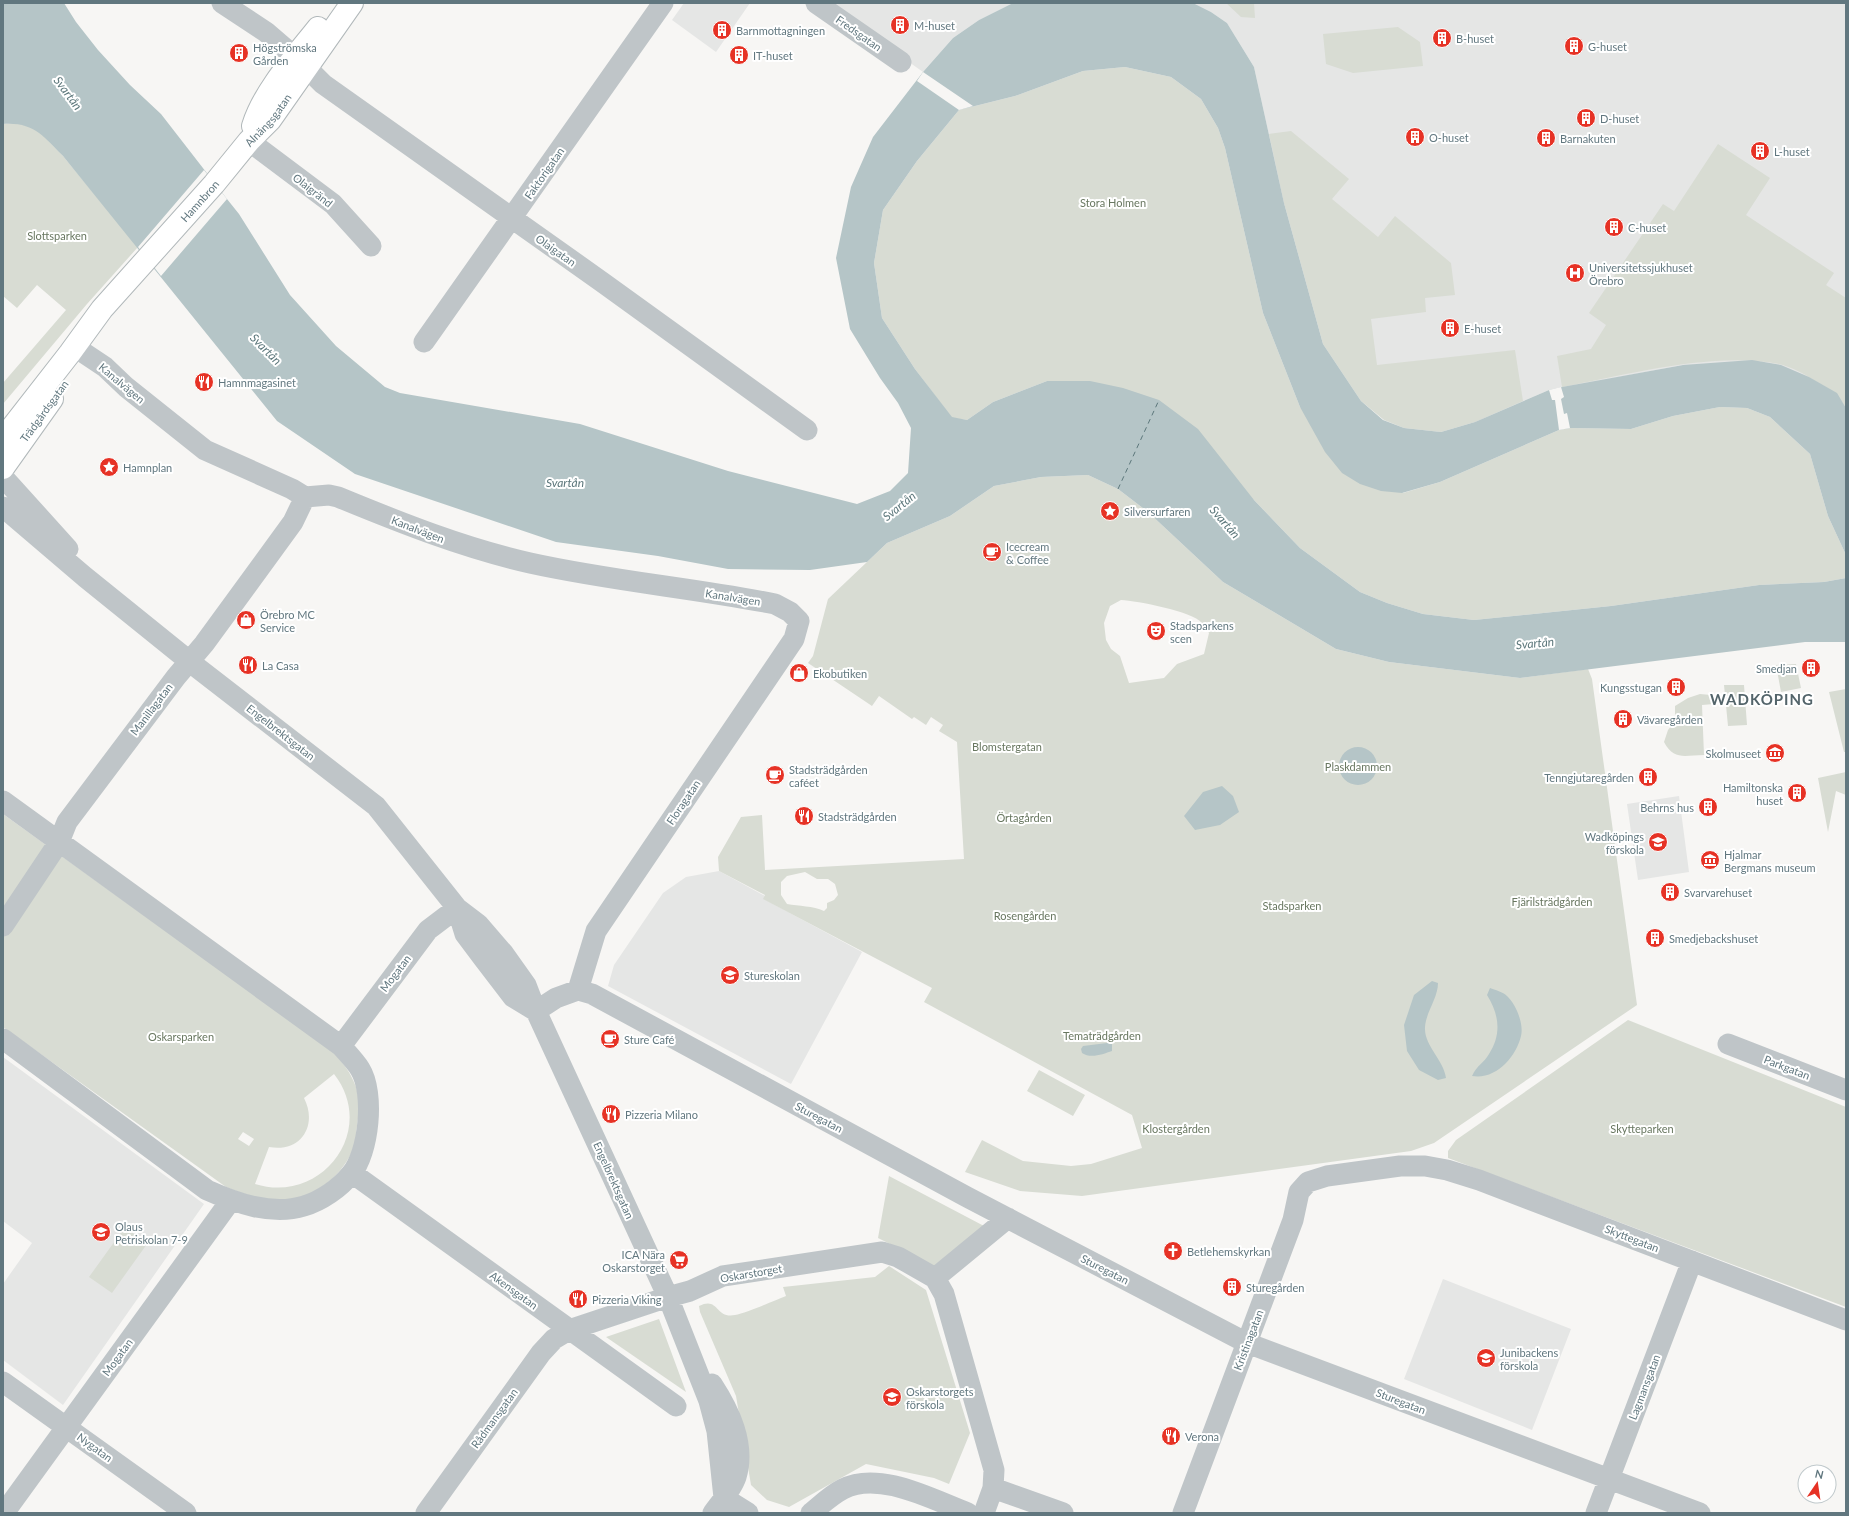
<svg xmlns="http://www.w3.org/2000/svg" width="1849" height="1516" font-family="Lato,sans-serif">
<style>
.built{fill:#e5e6e5}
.green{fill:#d8dcd3;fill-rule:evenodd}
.water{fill:#b5c5c7}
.pier{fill:#f7f6f4}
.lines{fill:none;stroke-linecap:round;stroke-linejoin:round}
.ferry{stroke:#5c777b;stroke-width:1;stroke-dasharray:5 4;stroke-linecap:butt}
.major-casing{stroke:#b1b8ba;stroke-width:24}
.minor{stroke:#bfc5c8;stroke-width:21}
.major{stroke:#fff;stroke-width:22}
.labels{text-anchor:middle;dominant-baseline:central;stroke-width:4;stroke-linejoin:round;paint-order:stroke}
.poi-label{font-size:11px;fill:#61777f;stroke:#fff;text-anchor:start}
.street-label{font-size:11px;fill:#61777f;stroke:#fff}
.park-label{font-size:11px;fill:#687760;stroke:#fff}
.water-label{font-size:12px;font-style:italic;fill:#5c777b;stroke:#fff}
.district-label{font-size:15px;font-weight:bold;letter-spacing:1px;fill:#53646a;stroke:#fff}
</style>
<rect width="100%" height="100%" fill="#f7f6f4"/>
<path class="built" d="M684 3H750L716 52 672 20Z
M826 3H1013L979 20 953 38 923 72Z
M1193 3H1846V408L1837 393 1683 365 1549 390 1475 422 1404 428 1284 203 1254 67 1227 23 1211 12Z
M1679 796 1689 872 1638 880 1627 804Z
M719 871 765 896 764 899 862 952 791 1084 608 986 614 965 663 893 686 877Z
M3 1057 204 1204 63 1405 3 1360V1284L32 1243 3 1221Z
M1443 1279 1571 1329 1532 1430 1404 1379Z"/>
<path class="green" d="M1226 3H1254L1255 18 1241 17Z
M1398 27 1420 42 1423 66 1353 73 1326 64 1323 34Z
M1125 67 1171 77 1201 99 1218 128 1225 148 1263 313 1300 407 1403 493 1440 482 1559 430 1570 428 1631 429 1673 416 1720 407 1747 408 1770 417 1810 454 1828 516 1846 555V578L1824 582 1759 585 1611 606 1474 620 1423 614 1387 603 1360 592 1300 548 1254 500 1047 381 993 402 967 420 952 418 915 369 882 318 874 263 883 210 917 161 959 110 1015 96 1083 71Z
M17 123 31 127 41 133 63 156 138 247 87 304 3 404V383L66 310 37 285 17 308 3 296V124Z
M1291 131 1349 179 1332 199 1378 237 1395 216 1451 263 1455 295 1425 298 1426 312 1371 319 1377 365 1515 350 1523 401 1475 422 1441 432 1404 428 1384 420 1361 401 1323 344 1284 203 1269 134Z
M1718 144 1770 178 1746 215 1834 273 1826 285 1846 298V408C1836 391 1832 391 1815 381 1805 374 1791 367 1779 364 1713 351 1627 375 1562 387L1557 356 1591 349 1606 325 1589 313 1663 204 1674 211Z
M1088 475 1118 489 1148 512 1223 582 1336 649 1389 662 1520 678 1588 669 1592 679 1637 1005 1434 1143 1411 1151 1082 1196 1020 1191 965 1172 982 1140 1023 1161 1071 1166 1091 1164 1142 1148 1132 1115 924 1002 932 988 763 899 765 895 719 871 718 857 741 817 762 815 765 870 964 859 957 742 939 731 943 725 931 717 926 725 914 717 912 719 879 696 872 706 808 663 813 656 828 599 887 543 950 516 994 486 1041 477ZM1121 600C1137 601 1192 611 1202 623 1205 626 1207 630 1209 633L1204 654 1177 664 1164 678 1129 683 1120 656 1111 649 1106 640 1104 623 1110 606ZM805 872 817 879H828L835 884 838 895 834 900 827 903V908L824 911C813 906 799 906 787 904L781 895V882L787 876Z
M1796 664 1801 688 1781 692 1776 665Z
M1724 685H1744L1747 725 1728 726Z
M1846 689V752H1844L1829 692Z
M1700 694 1711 695 1714 704 1702 705 1704 755C1685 755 1674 761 1664 742L1668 730 1675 721V706L1688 698Z
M1846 772V795L1836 791 1828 832 1818 778Z
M3 814 333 1051C343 1063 351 1073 356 1087 360 1101 359 1112 357 1126 356 1133 356 1141 354 1147 343 1175 317 1196 288 1200 267 1203 244 1194 226 1187L3 1027ZM334 1074C378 1130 322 1205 255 1184L269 1147C301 1153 318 1125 304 1098ZM243 1132 254 1139 249 1146 238 1139Z
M1628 1020 1846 1107V1307L1448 1158V1151L1456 1140Z
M1039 1070 1085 1095 1073 1116 1027 1091Z
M889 1176 984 1226 934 1266 878 1238Z
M125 1227 147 1244 112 1293 89 1277Z
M889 1266 926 1290 970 1433 949 1484 934 1478 866 1464 789 1507 767 1500 751 1485 736 1396 700 1312 699 1306C719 1296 715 1319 735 1315 747 1313 773 1301 786 1296L783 1287 875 1277Z
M659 1319 686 1392 606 1337Z"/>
<path class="water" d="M3 3H64L76 22 98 50 130 85 161 114 227 199 239 214 290 295 336 346 385 387 400 393 580 424 728 471 857 504 890 491 908 473 911 428 898 403 880 378 850 329 836 258 851 187 873 137 923 72 953 38 979 20 1013 3H1193L1211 12 1227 23 1254 67 1284 203 1323 344 1361 401 1383 420 1404 428 1441 432 1475 422 1549 390 1562 387 1683 365 1752 360 1781 365 1809 377 1837 393 1846 408V555L1828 516 1810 454 1770 417 1747 408 1720 407 1673 416 1631 429 1570 428 1559 430 1440 482 1402 493 1381 491 1360 484 1342 473 1325 452 1300 407 1263 313 1225 148 1218 128 1201 99 1171 77 1125 67 1083 71 1015 96 959 110 917 161 883 210 874 263 882 318 915 369 952 417 967 420 993 402 1047 381H1090L1123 388 1159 400 1198 429 1254 500 1300 548 1360 592 1387 603 1423 614 1474 620 1611 606 1759 585 1824 582 1846 578V642H1805L1520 678 1389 662 1336 649 1223 582 1148 512 1118 489 1088 475 1041 477 994 486 950 516 887 543 867 562 810 570 728 569 658 556 556 542 355 474 277 421 63 156C43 136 34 122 3 124Z
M1339 766a19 19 0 1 1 38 0a19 19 0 1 1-38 0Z
M1222 786 1233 796 1239 812 1220 825 1195 830 1184 816 1203 792Z
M1432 981 1438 983C1438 998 1426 1012 1425 1027 1424 1046 1444 1060 1446 1078L1438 1080 1419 1070 1407 1051 1404 1025 1414 995Z
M1490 988C1495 990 1503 992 1507 996 1516 1004 1524 1024 1521 1036 1516 1057 1496 1080 1472 1076 1477 1065 1484 1063 1489 1054 1502 1034 1499 1014 1487 995Z
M1107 1043 1112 1044V1051C1103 1054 1091 1059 1082 1053L1081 1049 1083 1046Z"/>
<path class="pier" d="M923 72 973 106 959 110 917 81Z
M204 170 227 199 161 276 138 247Z
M1561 387 1564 397 1561 399 1564 414 1567 413 1570 428 1559 430 1555 400H1552L1549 390Z"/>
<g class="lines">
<path class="ferry" d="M1118 489 1159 400"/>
<defs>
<g id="major">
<path d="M253 126C264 91 295 57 318 28"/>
<path id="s1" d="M3 439 70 353 102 309 214 184 249 141 270 120 352 3"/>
<path d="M3 468 52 399"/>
</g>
</defs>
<use href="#major" class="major-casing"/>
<path class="minor" d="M222 3 266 32 295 57
M816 3 901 62
M307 68 323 84 602 282 807 430
M249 141 333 204 371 246
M424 342 663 3
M75 347 105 367 126 387 205 450 292 489 305 497 329 495 338 497C401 523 464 548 530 563 611 581 694 588 775 604L790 612 799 621 794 639 596 931 578 990
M3 477 68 549
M3 507 85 577 199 669 376 806 457 908 478 924 504 954 526 985 536 1011 668 1297 709 1401 717 1431 724 1498
M3 801 341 1046C347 1053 355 1061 360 1069 375 1093 369 1153 351 1174 340 1188 321 1201 304 1206 272 1216 236 1203 207 1190L3 1039
M457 908 465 934 483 958 513 997 536 1011
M3 926 59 842 67 822 176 677 204 644 261 566 293 522 305 497
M536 1011 556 998 578 990 592 994 967 1197 1247 1343 1700 1513
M1728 1044 1846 1090
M341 1046 428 930 457 908
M352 1173 676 1406
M935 1278 1008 1218
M3 1382 186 1513
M712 1384C729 1410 746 1444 736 1477 732 1489 721 1502 713 1513
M993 1488 1063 1513
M724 1498 748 1513
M4 1513 231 1200
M426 1513 541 1353 554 1339 569 1330 668 1297 690 1291 723 1276 882 1252 898 1257 935 1278 944 1294 994 1470 993 1488 984 1513
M811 1513C821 1505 831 1495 843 1489 879 1470 933 1500 968 1513
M1183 1513 1293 1220 1299 1192 1308 1182 1327 1176 1400 1166H1425L1447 1170 1479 1180 1846 1320
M1596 1513 1692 1261"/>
<use href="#major" class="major"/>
</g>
<defs>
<symbol id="building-disc" viewBox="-11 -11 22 22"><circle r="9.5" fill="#e63225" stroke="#fff"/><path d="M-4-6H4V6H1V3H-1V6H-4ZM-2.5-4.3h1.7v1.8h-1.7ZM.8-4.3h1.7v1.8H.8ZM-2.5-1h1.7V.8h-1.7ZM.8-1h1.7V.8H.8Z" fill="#fff"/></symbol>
<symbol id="hospital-disc" viewBox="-11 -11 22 22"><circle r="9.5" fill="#e63225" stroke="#fff"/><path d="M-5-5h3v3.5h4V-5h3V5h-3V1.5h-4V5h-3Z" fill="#fff"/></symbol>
<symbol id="restaurant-disc" viewBox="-11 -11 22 22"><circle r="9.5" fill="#e63225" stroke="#fff"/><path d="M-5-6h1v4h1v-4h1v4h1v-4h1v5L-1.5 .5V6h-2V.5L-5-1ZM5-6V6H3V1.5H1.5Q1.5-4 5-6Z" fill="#fff"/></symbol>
<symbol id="sight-disc" viewBox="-11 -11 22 22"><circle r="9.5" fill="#e63225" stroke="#fff"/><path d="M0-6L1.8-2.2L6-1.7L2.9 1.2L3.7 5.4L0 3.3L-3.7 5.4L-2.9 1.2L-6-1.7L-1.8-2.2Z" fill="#fff"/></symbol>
<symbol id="cafe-disc" viewBox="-11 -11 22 22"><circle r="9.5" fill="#e63225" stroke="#fff"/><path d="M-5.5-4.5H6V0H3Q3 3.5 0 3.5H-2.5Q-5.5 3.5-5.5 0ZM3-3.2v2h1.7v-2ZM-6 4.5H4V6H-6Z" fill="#fff"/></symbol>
<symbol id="shop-disc" viewBox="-11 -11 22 22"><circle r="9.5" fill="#e63225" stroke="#fff"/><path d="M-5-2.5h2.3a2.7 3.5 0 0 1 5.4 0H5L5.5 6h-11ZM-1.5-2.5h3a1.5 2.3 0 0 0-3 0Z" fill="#fff"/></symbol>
<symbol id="theatre-disc" viewBox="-11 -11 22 22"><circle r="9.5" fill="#e63225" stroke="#fff"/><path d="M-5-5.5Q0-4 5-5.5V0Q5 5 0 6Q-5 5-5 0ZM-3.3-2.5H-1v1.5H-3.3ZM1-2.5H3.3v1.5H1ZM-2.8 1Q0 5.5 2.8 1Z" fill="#fff"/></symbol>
<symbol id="museum-disc" viewBox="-11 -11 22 22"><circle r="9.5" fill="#e63225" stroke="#fff"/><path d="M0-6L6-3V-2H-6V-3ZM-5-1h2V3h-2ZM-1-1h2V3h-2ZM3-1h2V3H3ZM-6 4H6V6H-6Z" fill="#fff"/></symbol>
<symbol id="school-disc" viewBox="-11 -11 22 22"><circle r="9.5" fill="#e63225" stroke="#fff"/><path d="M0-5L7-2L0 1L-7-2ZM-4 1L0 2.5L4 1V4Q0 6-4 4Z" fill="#fff"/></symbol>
<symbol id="church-disc" viewBox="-11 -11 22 22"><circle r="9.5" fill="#e63225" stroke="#fff"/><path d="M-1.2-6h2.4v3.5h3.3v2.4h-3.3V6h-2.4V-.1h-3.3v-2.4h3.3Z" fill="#fff"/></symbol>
<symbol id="supermarket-disc" viewBox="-11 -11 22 22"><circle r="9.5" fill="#e63225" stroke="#fff"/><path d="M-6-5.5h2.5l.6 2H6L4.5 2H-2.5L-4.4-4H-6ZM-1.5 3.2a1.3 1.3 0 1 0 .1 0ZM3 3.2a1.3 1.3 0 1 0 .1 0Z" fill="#fff"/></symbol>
</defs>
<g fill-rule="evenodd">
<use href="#building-disc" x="889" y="14" width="22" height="22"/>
<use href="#building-disc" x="711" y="19" width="22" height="22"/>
<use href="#building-disc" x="1431" y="27" width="22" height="22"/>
<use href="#building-disc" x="1563" y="35" width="22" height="22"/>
<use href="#building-disc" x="228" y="42" width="22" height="22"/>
<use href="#building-disc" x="728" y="44" width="22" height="22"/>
<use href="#building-disc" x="1575" y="107" width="22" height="22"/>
<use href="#building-disc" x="1404" y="126" width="22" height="22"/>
<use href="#building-disc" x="1535" y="127" width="22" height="22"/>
<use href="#building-disc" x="1749" y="140" width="22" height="22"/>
<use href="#building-disc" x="1603" y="216" width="22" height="22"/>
<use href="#hospital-disc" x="1564" y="262" width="22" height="22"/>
<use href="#building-disc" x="1439" y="317" width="22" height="22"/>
<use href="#restaurant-disc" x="193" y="371" width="22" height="22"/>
<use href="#sight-disc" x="98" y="456" width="22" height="22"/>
<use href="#sight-disc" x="1099" y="500" width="22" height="22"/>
<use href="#cafe-disc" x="981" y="541" width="22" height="22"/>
<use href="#shop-disc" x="235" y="609" width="22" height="22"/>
<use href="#theatre-disc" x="1145" y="620" width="22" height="22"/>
<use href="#restaurant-disc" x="237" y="654" width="22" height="22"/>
<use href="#building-disc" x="1800" y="657" width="22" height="22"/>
<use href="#shop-disc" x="788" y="662" width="22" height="22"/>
<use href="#building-disc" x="1665" y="676" width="22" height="22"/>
<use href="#building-disc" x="1612" y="708" width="22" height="22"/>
<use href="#museum-disc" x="1764" y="742" width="22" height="22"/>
<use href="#cafe-disc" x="764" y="764" width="22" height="22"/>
<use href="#building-disc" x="1637" y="766" width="22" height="22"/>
<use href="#building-disc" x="1786" y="782" width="22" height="22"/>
<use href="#building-disc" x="1697" y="796" width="22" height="22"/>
<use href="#restaurant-disc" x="793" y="805" width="22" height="22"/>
<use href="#school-disc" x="1647" y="831" width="22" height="22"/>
<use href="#museum-disc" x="1699" y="849" width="22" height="22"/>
<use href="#building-disc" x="1659" y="881" width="22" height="22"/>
<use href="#building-disc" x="1644" y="927" width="22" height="22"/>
<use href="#school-disc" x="719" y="964" width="22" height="22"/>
<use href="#cafe-disc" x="599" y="1028" width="22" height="22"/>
<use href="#restaurant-disc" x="600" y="1103" width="22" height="22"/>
<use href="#school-disc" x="90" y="1221" width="22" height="22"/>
<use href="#church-disc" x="1162" y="1240" width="22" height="22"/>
<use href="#supermarket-disc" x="668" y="1249" width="22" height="22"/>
<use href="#building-disc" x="1221" y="1276" width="22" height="22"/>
<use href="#restaurant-disc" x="567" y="1288" width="22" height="22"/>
<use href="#school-disc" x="1475" y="1347" width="22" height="22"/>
<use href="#school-disc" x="881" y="1386" width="22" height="22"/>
<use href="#restaurant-disc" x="1160" y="1425" width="22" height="22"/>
</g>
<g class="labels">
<g class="poi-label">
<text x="914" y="25">M-huset</text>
<text x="736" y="30">Barnmottagningen</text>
<text x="1456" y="38">B-huset</text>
<text x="1588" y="46">G-huset</text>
<text x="253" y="47">Högströmska<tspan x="253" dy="13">Gården</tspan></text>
<text x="753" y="55">IT-huset</text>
<text x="1600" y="118">D-huset</text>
<text x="1429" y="137">O-huset</text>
<text x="1560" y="138">Barnakuten</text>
<text x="1774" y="151">L-huset</text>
<text x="1628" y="227">C-huset</text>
<text x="1589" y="267">Universitetssjukhuset<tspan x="1589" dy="13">Örebro</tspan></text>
<text x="1464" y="328">E-huset</text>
<text x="218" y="382">Hamnmagasinet</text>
<text x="123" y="467">Hamnplan</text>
<text x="1124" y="511">Silversurfaren</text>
<text x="1006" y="546">Icecream<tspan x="1006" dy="13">&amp; Coffee</tspan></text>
<text x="260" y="614">Örebro MC<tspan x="260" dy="13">Service</tspan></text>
<text x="1170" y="625">Stadsparkens<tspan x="1170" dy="13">scen</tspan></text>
<text x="262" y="665">La Casa</text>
<text x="1797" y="668" text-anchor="end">Smedjan</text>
<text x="813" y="673">Ekobutiken</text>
<text x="1662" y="687" text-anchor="end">Kungsstugan</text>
<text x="1637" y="719">Vävaregården</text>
<text x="1761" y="753" text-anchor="end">Skolmuseet</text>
<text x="789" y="769">Stadsträdgården<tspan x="789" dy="13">caféet</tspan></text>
<text x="1634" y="777" text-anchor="end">Tenngjutaregården</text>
<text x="1783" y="787" text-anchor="end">Hamiltonska<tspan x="1783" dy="13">huset</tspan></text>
<text x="1694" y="807" text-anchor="end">Behrns hus</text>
<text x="818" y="816">Stadsträdgården</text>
<text x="1644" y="836" text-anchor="end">Wadköpings<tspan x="1644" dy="13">förskola</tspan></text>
<text x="1724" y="854">Hjalmar<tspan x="1724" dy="13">Bergmans museum</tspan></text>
<text x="1684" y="892">Svarvarehuset</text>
<text x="1669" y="938">Smedjebackshuset</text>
<text x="744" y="975">Stureskolan</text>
<text x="624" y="1039">Sture Café</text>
<text x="625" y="1114">Pizzeria Milano</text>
<text x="115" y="1226">Olaus<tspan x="115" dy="13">Petriskolan 7-9</tspan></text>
<text x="1187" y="1251">Betlehemskyrkan</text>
<text x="665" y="1254" text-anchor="end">ICA Nära<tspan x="665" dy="13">Oskarstorget</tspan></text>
<text x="1246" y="1287">Sturegården</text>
<text x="592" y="1299">Pizzeria Viking</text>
<text x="1500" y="1352">Junibackens<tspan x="1500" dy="13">förskola</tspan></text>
<text x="906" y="1391">Oskarstorgets<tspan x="906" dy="13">förskola</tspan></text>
<text x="1185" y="1436">Verona</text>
</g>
<g class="street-label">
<text transform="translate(859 33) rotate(35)">Fredsgatan</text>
<text stroke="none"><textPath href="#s1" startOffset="415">Alnängsgatan</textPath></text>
<text transform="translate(544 173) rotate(-55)">Faktorigatan</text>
<text transform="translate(313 190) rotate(38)">Olaigränd</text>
<text stroke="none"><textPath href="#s1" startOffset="309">Hamnbron</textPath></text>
<text transform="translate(556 250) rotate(35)">Olaigatan</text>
<text transform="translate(122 383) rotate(40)">Kanalvägen</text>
<text transform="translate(44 411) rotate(-54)">Trädgårdsgatan</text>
<text transform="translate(418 529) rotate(21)">Kanalvägen</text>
<text transform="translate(733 597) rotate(9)">Kanalvägen</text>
<text transform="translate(151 709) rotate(-53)">Manillagatan</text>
<text transform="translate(281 732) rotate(38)">Engelbrektsgatan</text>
<text transform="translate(683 802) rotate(-56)">Floragatan</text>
<text transform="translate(395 973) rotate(-53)">Mogatan</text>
<text transform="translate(1787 1067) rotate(21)">Parkgatan</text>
<text transform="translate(819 1117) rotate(28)">Sturegatan</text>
<text transform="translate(614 1180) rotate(66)">Engelbrektsgatan</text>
<text transform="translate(1632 1238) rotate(21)">Skyttegatan</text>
<text transform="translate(1105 1269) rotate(27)">Sturegatan</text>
<text transform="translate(751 1273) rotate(-10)">Oskarstorget</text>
<text transform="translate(514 1290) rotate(36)">Akensgatan</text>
<text transform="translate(1248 1340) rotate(-69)">Kristinagatan</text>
<text transform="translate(117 1357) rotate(-54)">Mogatan</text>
<text transform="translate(1644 1387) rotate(-69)">Lagmansgatan</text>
<text transform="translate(1401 1401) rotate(21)">Sturegatan</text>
<text transform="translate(494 1418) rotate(-54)">Rådmansgatan</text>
<text transform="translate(95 1447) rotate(36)">Nygatan</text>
</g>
<g class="park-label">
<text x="1113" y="202">Stora Holmen</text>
<text x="57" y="235">Slottsparken</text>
<text x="1007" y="746">Blomstergatan</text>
<text x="1358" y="766">Plaskdammen</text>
<text x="1024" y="817">Örtagården</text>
<text x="1552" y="901">Fjärilsträdgården</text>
<text x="1292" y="905">Stadsparken</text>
<text x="1025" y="915">Rosengården</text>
<text x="1102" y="1035">Tematrädgården</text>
<text x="181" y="1036">Oskarsparken</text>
<text x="1176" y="1128">Klostergården</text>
<text x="1642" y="1128">Skytteparken</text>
</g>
<g class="water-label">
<text transform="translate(68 93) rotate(53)">Svartån</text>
<text transform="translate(266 349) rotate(45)">Svartån</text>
<text x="565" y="482">Svartån</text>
<text transform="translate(899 506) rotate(-39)">Svartån</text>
<text transform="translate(1225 522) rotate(49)">Svartån</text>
<text transform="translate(1535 643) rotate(-5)">Svartån</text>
</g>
<g class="district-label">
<text x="1762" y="699">WADKÖPING</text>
</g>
</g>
<rect width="1849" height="1516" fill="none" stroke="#61777f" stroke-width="8"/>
<g transform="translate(1817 1484) rotate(13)"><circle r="19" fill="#ffffff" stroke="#c0c9cc"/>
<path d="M0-3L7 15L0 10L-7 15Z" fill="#e63225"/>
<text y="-6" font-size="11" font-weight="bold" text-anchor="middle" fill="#61777f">N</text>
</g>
</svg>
